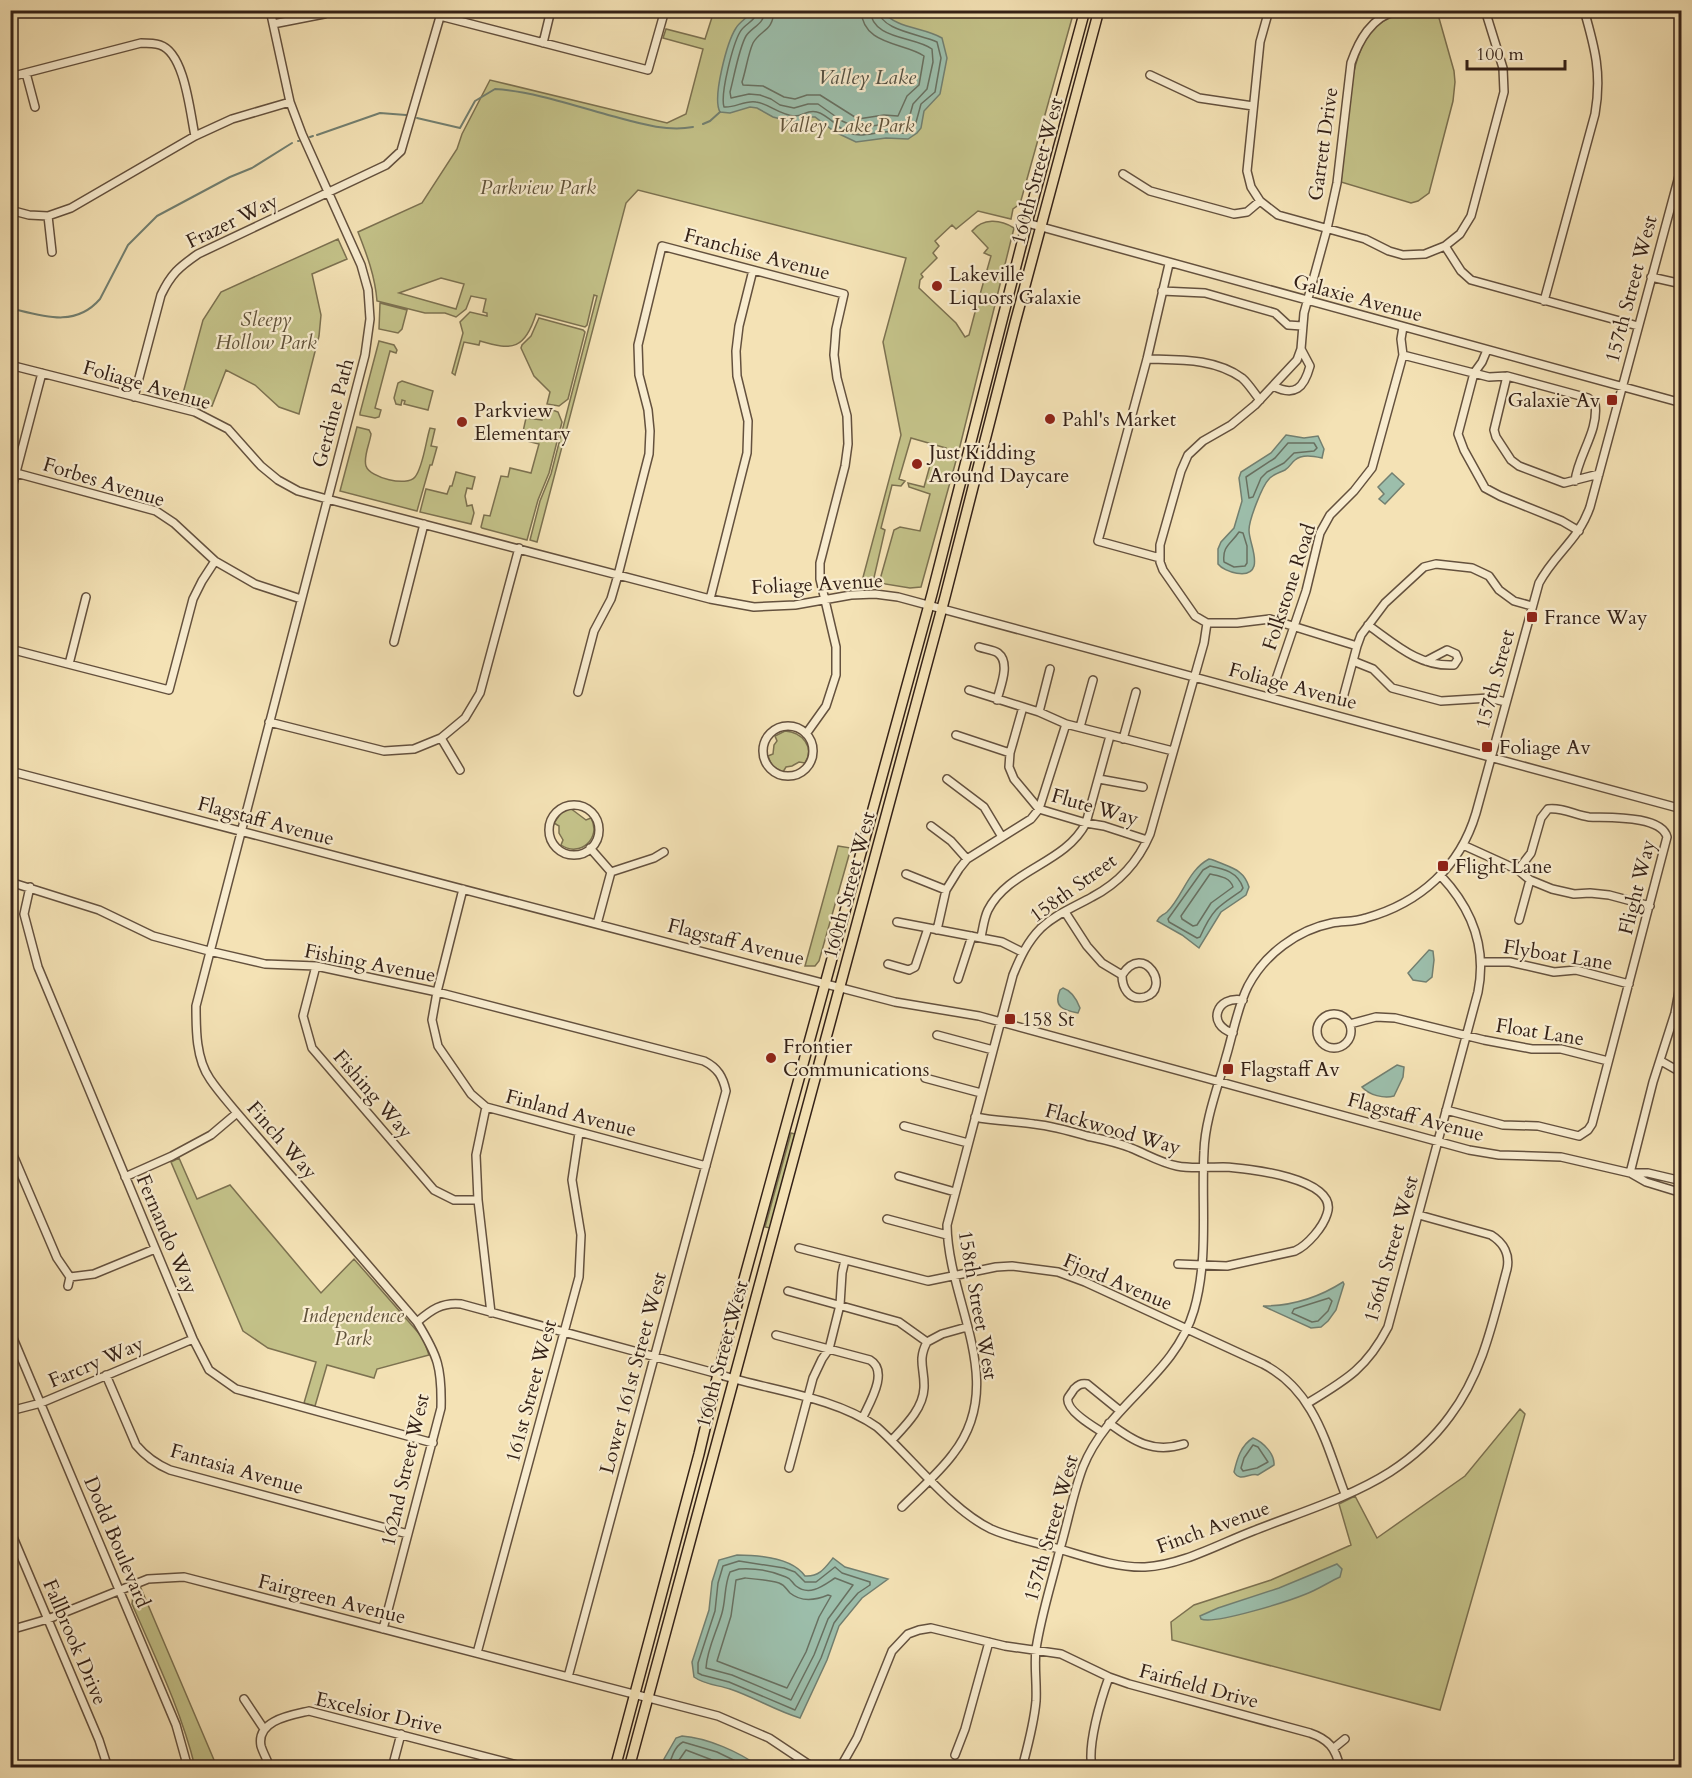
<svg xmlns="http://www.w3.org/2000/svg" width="1692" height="1778" font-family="Cardo,serif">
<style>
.green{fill:#c3c188;stroke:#7c7150;stroke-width:1.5;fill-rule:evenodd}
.water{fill:#9cbeab;stroke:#727f70;stroke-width:1.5}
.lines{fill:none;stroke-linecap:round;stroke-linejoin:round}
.shore{stroke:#687061;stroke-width:1.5}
.stream{stroke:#727f70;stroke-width:2}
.minor-casing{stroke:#64513e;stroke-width:10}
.major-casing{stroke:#342117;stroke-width:12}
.minor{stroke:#f8eccf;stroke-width:7}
.major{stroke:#f4e2b5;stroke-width:9}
.poi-dot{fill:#8f2418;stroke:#f8eccf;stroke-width:2}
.labels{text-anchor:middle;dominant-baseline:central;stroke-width:4.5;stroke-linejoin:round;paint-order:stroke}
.park-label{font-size:20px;font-style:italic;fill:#5f5139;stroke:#f8eccf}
.street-label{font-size:20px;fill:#342117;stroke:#f8eccf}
.poi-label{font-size:20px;fill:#342117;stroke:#f8eccf;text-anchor:start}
.water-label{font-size:21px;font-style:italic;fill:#535043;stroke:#f8eccf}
</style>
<rect width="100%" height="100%" fill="#f4e2b5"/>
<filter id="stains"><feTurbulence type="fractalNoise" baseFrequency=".00333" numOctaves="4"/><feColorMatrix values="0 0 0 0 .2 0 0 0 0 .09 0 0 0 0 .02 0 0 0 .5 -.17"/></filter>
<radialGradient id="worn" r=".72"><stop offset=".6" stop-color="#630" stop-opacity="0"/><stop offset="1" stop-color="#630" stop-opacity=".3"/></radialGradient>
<path class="green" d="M714 11H1074L1020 204 1013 209 1011 219 978 211 956 229 952 225 935 241 939 246 933 253 937 258 921 274 923 277 920 280 919 288 956 323 965 337 969 335 978 301 973 298H979L991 256 984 253 988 248 972 231C983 218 1000 219 1014 228L959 450 921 587 910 588 879 583 894 530 900 527 920 531 930 494 909 487 908 483 924 487 934 451 944 454 946 448 911 438 899 479 905 481 901 486 892 485 881 528 885 530 873 582 862 581 901 435 883 342 906 258 638 190 626 203 537 542 530 540 540 501 551 474 597 296 594 295 587 325 585 327 536 314C525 349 513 351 480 341L479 345 464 342 455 375 452 373 463 333 460 322 470 312 487 316V313L483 312 486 299 471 296 466 309 456 317 445 313H425L377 301C375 276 367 255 358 232L422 203 457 149 462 134 490 80 667 123 686 114 703 49 663 38 666 29 705 39ZM441 278 464 284 456 309 399 293Z
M1412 11H1437L1454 71 1455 82 1453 101 1429 193 1418 201 1411 203 1341 182C1345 142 1346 54 1375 27 1385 18 1399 14 1412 11Z
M338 239 347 259 312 274 321 315 319 336 299 414 279 407 255 385 226 370 212 406 182 397 203 320 221 292Z
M380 303 407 310 402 329 398 333 379 329Z
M539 318 583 330 585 332 568 399 559 406 547 404 550 392 534 376 521 348 522 345 531 336Z
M379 341 394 345 397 350 396 353 390 351 375 408 381 410 379 417 375 418 360 415V413Z
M402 381 433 391 428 410 404 404 405 401 402 400 401 405 396 404 394 398 398 383Z
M550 409 558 412 562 422 549 473 538 500 527 540 482 528 481 527 484 515 490 516 501 476 508 477 510 468 531 473 539 444 527 441 522 436 526 418 542 420 545 412Z
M357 427 369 430 371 434C370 443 363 457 366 466 370 478 407 487 415 477 423 468 426 440 430 428L435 429 431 446 437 447 432 465H430L417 511 340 491Z
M456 472 475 477 472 489 467 488 465 496 467 506 472 505 474 513 471 524 420 512 426 489 447 494 450 486H452Z
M785 731C802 732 815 747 805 763L799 762 792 766 786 767 783 772 772 766 768 756 773 754 774 745 777 741 775 736Z
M570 808 586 820 591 818C602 838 580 858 561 845L563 840 559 833V826L554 823 561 813Z
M838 846 851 848 819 961 815 966H805Z
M791 1133 795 1134 770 1228 765 1227Z
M179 1158 197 1199 230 1185 321 1293 354 1259 423 1338 429 1355 377 1369 374 1378 327 1365 315 1406 304 1403 316 1362 268 1348 243 1331 171 1162Z
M1520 1409 1525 1414 1440 1710 1172 1640 1171 1622 1194 1605 1271 1580 1351 1545 1339 1504 1355 1496 1377 1538 1465 1476Z
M140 1586 217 1767H195C181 1710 155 1657 132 1604L133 1594Z"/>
<path class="water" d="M752 11H882C897 29 923 27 942 38L947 58 940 94 924 111 921 128 917 133 908 139 886 138 856 142 835 132 815 117H810L802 122H792L773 117 757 108 750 107 730 113 720 112C712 98 727 42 736 28 740 21 748 18 752 11Z
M1286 435 1304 438 1318 436 1324 449 1322 458C1313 456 1302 454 1295 460 1291 463 1290 467 1285 470 1279 473 1273 474 1269 479 1262 486 1249 520 1249 530 1249 541 1257 555 1254 566 1250 580 1224 572 1218 564V549L1221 542 1234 528 1242 501 1239 478 1241 472 1271 453Z
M1392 473 1404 484 1385 504 1379 499 1384 494 1378 487Z
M1209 859C1212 859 1215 861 1218 862 1232 868 1244 870 1249 887L1246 895 1221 912 1199 948 1182 935 1157 921C1159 916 1162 916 1167 912 1183 896 1188 870 1209 859Z
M1429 950 1433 951 1434 960 1432 977 1426 982 1413 980 1408 973Z
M1063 988C1072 991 1077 1000 1080 1008L1078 1013C1063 1010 1053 1007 1060 990Z
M1397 1065 1404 1067 1403 1077 1394 1096C1384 1099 1369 1095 1362 1087Z
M1343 1282 1344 1284 1336 1310 1328 1321 1321 1327 1311 1328 1263 1306C1292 1306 1318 1298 1343 1282Z
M1253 1438C1263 1442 1275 1454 1274 1465L1258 1475C1250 1472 1240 1483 1234 1472 1237 1459 1241 1445 1253 1438Z
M737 1555C759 1555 792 1557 805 1576 819 1577 825 1568 833 1558L845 1567 888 1579 862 1598 839 1626 827 1660 800 1718C776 1711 754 1697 730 1689 718 1685 705 1685 694 1677L692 1662 709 1610 712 1582 719 1560Z
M1337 1564 1342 1569 1340 1577C1329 1582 1317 1590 1306 1594 1289 1601 1214 1625 1201 1619L1200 1616 1218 1608 1279 1588Z
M682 1736C708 1738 739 1752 760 1767H663L664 1759 676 1738Z"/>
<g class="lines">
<path class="shore" d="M757 10C756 22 745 23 740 32 733 44 720 94 724 107 735 108 745 100 756 102 770 104 779 115 795 116 803 116 808 109 817 112 828 115 837 127 847 132 860 138 871 133 884 132 891 131 899 134 907 133L915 126 921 104 935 92 941 58 937 42C921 34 881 31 878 10
M765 10C764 25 753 26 746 36 739 48 734 77 730 92L731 98 749 94 760 95 771 99 780 105 794 108 808 104H818L842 121 858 128 886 124 905 126 908 122 913 104 927 89 933 62 932 49C914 36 872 40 870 10
M774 10C773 32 761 29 753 43 748 54 746 70 742 82L743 85 763 86 784 97 795 99 807 95H820L858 119 884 115 898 116 907 96 919 85 924 56C903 42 863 46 861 10
M1288 443H1314L1317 448 1314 451 1294 453 1284 463 1267 472 1261 478 1253 497 1249 498 1246 477 1275 458Z
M1239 532 1243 533 1247 546V563L1245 566 1234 567 1224 562C1222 546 1231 544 1239 532Z
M1210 866C1224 869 1238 872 1243 888L1241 891C1217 907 1212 910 1200 937L1197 938 1169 922 1168 919 1203 870Z
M1210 874C1219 876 1230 877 1233 887L1211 903 1197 925 1193 926 1182 919 1181 916Z
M1329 1298 1332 1301 1328 1311 1318 1321 1312 1322 1292 1313 1294 1309Z
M1253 1445 1258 1447 1268 1462 1257 1468 1243 1471 1241 1468 1244 1458Z
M739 1561 784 1568 795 1572 805 1582H816L835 1567 842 1573 870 1582V1585L858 1593 846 1607 834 1623 821 1658 795 1710 729 1682 702 1675 698 1673V1663L715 1611 718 1583 723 1566Z
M739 1569C754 1568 772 1571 786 1577 792 1579 792 1583 796 1586 810 1597 824 1585 835 1578L853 1585 828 1619 814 1655 791 1700 732 1675 706 1668C707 1649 717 1631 722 1613 726 1599 724 1586 730 1572Z
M745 1578C756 1579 768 1580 779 1583 785 1585 786 1589 790 1593 801 1602 816 1600 828 1595L831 1596 819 1617 806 1652 787 1688 717 1661 731 1616 736 1580Z
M669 1768C670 1759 675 1746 683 1742L717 1752 750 1768
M677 1768V1763L686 1750 733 1768"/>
<path class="stream" d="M417 118 460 128 475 101 495 89C531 91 576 106 612 116 638 123 666 132 693 127
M703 124 710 121 720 112
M317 135 380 113 406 115
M310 137 313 136
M298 141H299
M10 308C43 316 75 328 100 299L128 245 157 216 230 177 252 168 292 143"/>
<defs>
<path id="minor" d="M270 10 290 102 302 134 361 265 368 290 370 319 365 355 196 1006C196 1030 196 1059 210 1079 218 1091 228 1102 237 1113L417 1322C438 1356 442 1368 441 1408L383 1629
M1269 10 1260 42 1247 171 1251 187 1260 201 1278 215 1365 239 1389 251 1403 255 1425 254 1445 246 1460 234 1471 216 1504 92 1503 68 1485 10
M440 16 648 70 665 10
M273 24 324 14 329 10
M543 43 551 10
M26 73 35 107
M1150 75 1199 98 1253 106
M10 77 141 43C147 43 154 43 160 45 185 53 190 113 195 136
M1123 174 1150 191 1234 214 1247 212 1260 201
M10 210 29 215 48 216 71 208 195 136 232 119 290 102
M48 216 52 252
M1027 223 1682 403
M1445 246 1461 271 1471 280 1638 326
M1651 277 1682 284
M1162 291 1205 293 1275 313 1288 325 1302 326
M1544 301 1595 114C1602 74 1595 48 1584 10
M1487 350 1482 362 1474 373 1458 434 1464 450 1485 488 1500 496 1562 521 1579 531
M1403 355 1489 377 1507 376 1588 398 1595 404C1599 431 1578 455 1575 481
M1147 359C1179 360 1214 358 1242 378 1249 384 1254 393 1260 400
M10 365 195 412 228 429 261 466 278 480 298 491 327 499 710 599 754 607 795 605 851 595 875 594 898 597 1682 809
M1507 376 1494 430 1496 437 1511 460 1519 466 1564 483 1599 474
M1273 386C1295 397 1304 388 1310 366L1301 349
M134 397 161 295C171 274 179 267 198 254L386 165 401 151 442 10
M16 473 156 511 174 523 215 561 255 584 301 599
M10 495 42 373
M1160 558 1098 541 1147 359 1169 264
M710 599 747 453 748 421 737 376 736 351 739 326 753 270
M1207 623H1237L1270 619 1357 646 1353 661 1373 669 1392 688 1441 701 1489 698 1506 702
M1368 625C1395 644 1419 667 1454 665L1458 659 1456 654 1447 650 1426 661
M394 642 424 524
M1357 646 1361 635 1385 603 1424 567 1436 564 1472 568 1489 576 1499 590 1514 601 1532 606
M979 647C985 649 994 650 998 653 1011 663 1000 687 997 700
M10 649 169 690 193 599 202 581 215 561
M69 664 86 597
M969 690 1039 712 1066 724 1173 751
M578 692 594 631 611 599 618 575 649 454 650 431 648 410 639 375 638 345 662 246 844 294 836 329 834 355 837 378 847 416 848 444 845 466 820 563V579L836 647V675L826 706 806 734
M1270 697 1306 591 1320 533 1330 515 1354 491 1372 468 1403 355 1401 339 1403 327
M1343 698 1353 661
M1023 707 1010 753 1009 767 1014 779 1039 809 1086 823 1104 826 1147 840
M1039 712 1050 669
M269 722 384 751 414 749 441 738 465 718 480 693 519 548
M763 751a25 25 0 1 1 50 0a25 25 0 1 1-50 0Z
M1080 727 1093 680
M956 735 1010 753
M441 738 460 770
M1123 739 1136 692
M10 771 895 1002 979 1016 1469 1150 1499 1155 1561 1157 1630 1173H1648L1682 1181
M947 779 984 807 1002 837
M1099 779 1143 787
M549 830a25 25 0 1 1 50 0a25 25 0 1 1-50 0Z
M931 826 951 841 967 859
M1463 845 1518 870 1530 880 1552 889 1574 894 1590 893 1609 895 1650 906
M590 848 611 872
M906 874 946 890
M10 882 99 910 153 936 209 951 265 964 316 966 437 992 704 1061C718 1068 723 1077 726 1091L568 1677
M30 887 24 914 38 967 193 1339 209 1370 236 1389 433 1443
M463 889 437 992 432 1020 438 1046 471 1094 486 1107 706 1166
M1065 912 1087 946 1102 963 1122 975C1122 988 1129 1001 1145 997 1172 989 1144 941 1122 975
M1519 920 1530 880
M897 922 1002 942 1022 952
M597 924 611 872 654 858 664 852
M937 930 946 890 959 869 967 859 1031 819 1039 809 1066 724
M981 937C983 928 984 918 988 910 1009 869 1065 864 1086 823L1110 736
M1481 962H1510L1554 972 1576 970 1629 984
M888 964 909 970 915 967 928 928
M316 966 303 1016 312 1048 434 1190 454 1200H478
M958 979 972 936
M1317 1031a17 17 0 1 1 34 0a17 17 0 1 1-34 0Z
M1350 1024 1376 1017 1395 1018 1484 1040 1532 1049H1561L1608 1061
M1233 1033C1206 1025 1216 995 1243 1000
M937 1035 993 1050
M1661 1061 1682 1073
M925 1078 981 1093
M486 1107 476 1155 478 1200 491 1313
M1446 1110 1503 1125 1538 1126 1579 1136 1588 1130 1592 1124 1667 837C1661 815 1608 818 1589 817 1575 815 1562 807 1548 809L1541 818 1531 853 1518 870
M975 1117C994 1121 1014 1121 1034 1124 1052 1126 1070 1131 1087 1136 1101 1139 1117 1142 1131 1148 1146 1154 1161 1163 1177 1166 1192 1169 1208 1167 1223 1167 1246 1168 1340 1178 1327 1214 1323 1227 1308 1245 1295 1251L1227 1266 1178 1264
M904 1126 968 1143
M10 1148 57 1258 70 1277 94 1274 155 1249
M1630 1173 1653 1082 1675 1013 1682 975
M1632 1174 1646 1182 1682 1193
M899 1176 955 1192
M125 1177 172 1156 211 1135 237 1113
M887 1219 947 1235
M799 1248 928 1281 996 1267 1012 1266 1058 1272 1085 1282 1263 1364C1315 1391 1326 1444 1345 1494
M68 1286 70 1277
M788 1291 899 1322 927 1342
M417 1322C431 1310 442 1302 461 1304L711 1372C764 1390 832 1395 877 1427 911 1457 951 1510 991 1529 1009 1537 1029 1541 1048 1546 1079 1554 1113 1568 1145 1567 1182 1565 1219 1544 1253 1531 1298 1513 1349 1498 1390 1472 1413 1457 1434 1438 1450 1416 1483 1372 1493 1321 1507 1269 1510 1255 1504 1243 1491 1235L1419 1215
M10 1331 176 1725 188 1768
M776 1335 870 1360C889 1371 870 1402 863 1417
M106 1375 136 1445C146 1457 156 1464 170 1470L408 1534
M1308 1403C1346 1380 1367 1368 1388 1327L1478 992C1487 947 1472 909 1441 876
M10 1411 41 1403 193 1339
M1109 1423C1133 1441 1153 1454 1184 1444
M1102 1432C1094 1427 1065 1410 1068 1398 1069 1396 1073 1391 1074 1389 1078 1385 1081 1383 1087 1384L1119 1410
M892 1440C905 1426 923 1409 924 1388 925 1369 917 1361 927 1342L942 1334 967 1327
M789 1468 813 1378 822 1359 829 1349 840 1305 842 1273 845 1260
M902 1507C919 1490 939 1473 953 1454 1009 1382 948 1303 947 1225L1013 975C1020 958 1027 942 1041 928 1056 914 1074 907 1092 897 1119 883 1138 862 1150 834L1204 643 1207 623 1195 616 1163 570 1160 562V545L1181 471 1188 455 1203 441 1231 425 1255 405 1297 360 1301 349 1304 313 1327 229 1337 183 1351 63C1359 40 1371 18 1397 10
M10 1530 99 1740 108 1768
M10 1630 48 1619 148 1579 184 1577 718 1716 769 1738 814 1768
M477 1653 579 1277 581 1235 572 1180 579 1133
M244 1699 264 1729
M1334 1748 1345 1739
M955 1755 965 1729 989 1642
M270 1768C268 1761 263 1753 261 1746 256 1720 292 1715 309 1711L529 1768
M392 1768 401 1734
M840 1768 857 1738 892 1651 908 1634 919 1630 931 1628 1005 1646 1061 1654 1109 1677 1129 1684 1310 1733C1328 1739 1336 1748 1340 1768
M1022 1768C1028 1745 1034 1724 1036 1701 1037 1683 1034 1666 1036 1649 1041 1615 1052 1582 1060 1549 1068 1522 1073 1493 1083 1467 1108 1404 1175 1376 1194 1310 1209 1258 1201 1204 1204 1151 1205 1120 1218 1087 1226 1057 1233 1034 1237 1008 1248 986 1265 954 1297 930 1332 923 1344 921 1355 922 1366 918 1420 903 1460 867 1476 813L1539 583C1555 553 1578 541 1590 507L1682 165
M1092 1768C1087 1745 1101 1699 1109 1677"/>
<path id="major" d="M615 1768 699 1454 718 1374 932 594 1027 223 1085 10
M629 1768 945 597 1015 323 1099 10"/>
</defs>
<use href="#minor" class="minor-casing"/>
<use href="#major" class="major-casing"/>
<use href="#minor" class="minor"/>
<use href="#major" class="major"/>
</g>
<g class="poi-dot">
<circle cx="937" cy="286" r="6"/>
<rect x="1606" y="394" width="12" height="12" rx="3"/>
<circle cx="1050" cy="419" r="6"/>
<circle cx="462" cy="422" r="6"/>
<circle cx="917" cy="464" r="6"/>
<rect x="1526" y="611" width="12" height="12" rx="3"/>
<rect x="1481" y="741" width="12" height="12" rx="3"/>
<rect x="1437" y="860" width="12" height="12" rx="3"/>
<rect x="1004" y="1013" width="12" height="12" rx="3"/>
<circle cx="771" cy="1058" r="6"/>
<rect x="1222" y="1063" width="12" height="12" rx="3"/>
</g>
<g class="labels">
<g class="park-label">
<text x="846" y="125">Valley Lake Park</text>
<text x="538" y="187">Parkview Park</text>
<text x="266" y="319">Sleepy<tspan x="266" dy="23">Hollow Park</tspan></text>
<text x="353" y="1315">Independence<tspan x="353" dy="23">Park</tspan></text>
</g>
<g class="street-label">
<text transform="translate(1323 144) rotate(-82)">Garrett Drive</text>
<text transform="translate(1037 171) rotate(-75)">160th Street West</text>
<text transform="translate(232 221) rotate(-26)">Frazer Way</text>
<text transform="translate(757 254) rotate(15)">Franchise Avenue</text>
<text transform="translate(1631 289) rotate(-75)">157th Street West</text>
<text transform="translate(1358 298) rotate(15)">Galaxie Avenue</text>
<text transform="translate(147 385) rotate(16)">Foliage Avenue</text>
<text transform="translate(333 413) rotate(-75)">Gerdine Path</text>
<text transform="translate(104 482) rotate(17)">Forbes Avenue</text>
<text transform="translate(817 584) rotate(-3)">Foliage Avenue</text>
<text transform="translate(1289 587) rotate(-72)">Folkstone Road</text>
<text transform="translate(1495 679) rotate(-75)">157th Street</text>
<text transform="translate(1293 686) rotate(15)">Foliage Avenue</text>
<text transform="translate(1095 807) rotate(16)">Flute Way</text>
<text transform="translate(266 821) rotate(15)">Flagstaff Avenue</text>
<text transform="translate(849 885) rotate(-75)">160th Street West</text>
<text transform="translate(1637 887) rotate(-76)">Flight Way</text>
<text transform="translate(1073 888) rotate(-36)">158th Street</text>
<text transform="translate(736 942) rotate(14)">Flagstaff Avenue</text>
<text transform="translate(1558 955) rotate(9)">Flyboat Lane</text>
<text transform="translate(370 963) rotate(11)">Fishing Avenue</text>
<text transform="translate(1540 1032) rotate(9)">Float Lane</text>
<text transform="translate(373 1094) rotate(49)">Fishing Way</text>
<text transform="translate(571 1113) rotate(15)">Finland Avenue</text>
<text transform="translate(1416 1117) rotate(15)">Flagstaff Avenue</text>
<text transform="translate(1113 1129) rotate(16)">Flackwood Way</text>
<text transform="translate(282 1140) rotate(49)">Finch Way</text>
<text transform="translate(167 1234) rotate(67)">Fernando Way</text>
<text transform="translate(1391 1249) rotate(-74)">156th Street West</text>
<text transform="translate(1118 1282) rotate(23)">Fjord Avenue</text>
<text transform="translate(978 1305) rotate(80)">158th Street West</text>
<text transform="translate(722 1354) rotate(-75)">160th Street West</text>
<text transform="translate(96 1362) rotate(-23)">Farcry Way</text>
<text transform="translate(633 1373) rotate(-75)">Lower 161st Street West</text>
<text transform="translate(531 1391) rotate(-75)">161st Street West</text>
<text transform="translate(237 1469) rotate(16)">Fantasia Avenue</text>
<text transform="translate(405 1470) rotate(-77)">162nd Street West</text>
<text transform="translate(1213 1527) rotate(-20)">Finch Avenue</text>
<text transform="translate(1051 1528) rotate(-74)">157th Street West</text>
<text transform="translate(117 1542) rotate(67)">Dodd Boulevard</text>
<text transform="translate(332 1599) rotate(14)">Fairgreen Avenue</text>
<text transform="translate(75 1642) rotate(67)">Fallbrook Drive</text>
<text transform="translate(1199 1686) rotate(15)">Fairfield Drive</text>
<text transform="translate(379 1713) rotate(13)">Excelsior Drive</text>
</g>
<g class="poi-label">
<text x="949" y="274">Lakeville<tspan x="949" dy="23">Liquors Galaxie</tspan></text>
<text x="1600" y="400" text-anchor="end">Galaxie Av</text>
<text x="474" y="410">Parkview<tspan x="474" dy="23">Elementary</tspan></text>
<text x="1062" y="419">Pahl's Market</text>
<text x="929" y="452">Just Kidding<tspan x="929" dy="23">Around Daycare</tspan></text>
<text x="1544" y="617">France Way</text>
<text x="1499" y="747">Foliage Av</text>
<text x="1455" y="866">Flight Lane</text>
<text x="1022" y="1019">158 St</text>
<text x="783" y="1046">Frontier<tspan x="783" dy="23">Communications</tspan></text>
<text x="1240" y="1069">Flagstaff Av</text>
</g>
<g class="water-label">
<text x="867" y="77">Valley Lake</text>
</g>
</g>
<rect width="1692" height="1778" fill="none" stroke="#f4e2b5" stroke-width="36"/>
<rect x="12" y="12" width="1668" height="1754" fill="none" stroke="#342117" stroke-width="3"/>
<rect x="18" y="18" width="1656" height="1742" fill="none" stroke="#342117" stroke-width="1.5"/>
<path d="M1467 60v9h98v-9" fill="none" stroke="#342117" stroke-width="3"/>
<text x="1476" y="60" font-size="18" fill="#342117" stroke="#f8eccf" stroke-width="4.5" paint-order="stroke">100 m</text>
<rect width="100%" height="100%" filter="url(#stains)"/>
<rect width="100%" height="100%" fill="url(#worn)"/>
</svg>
